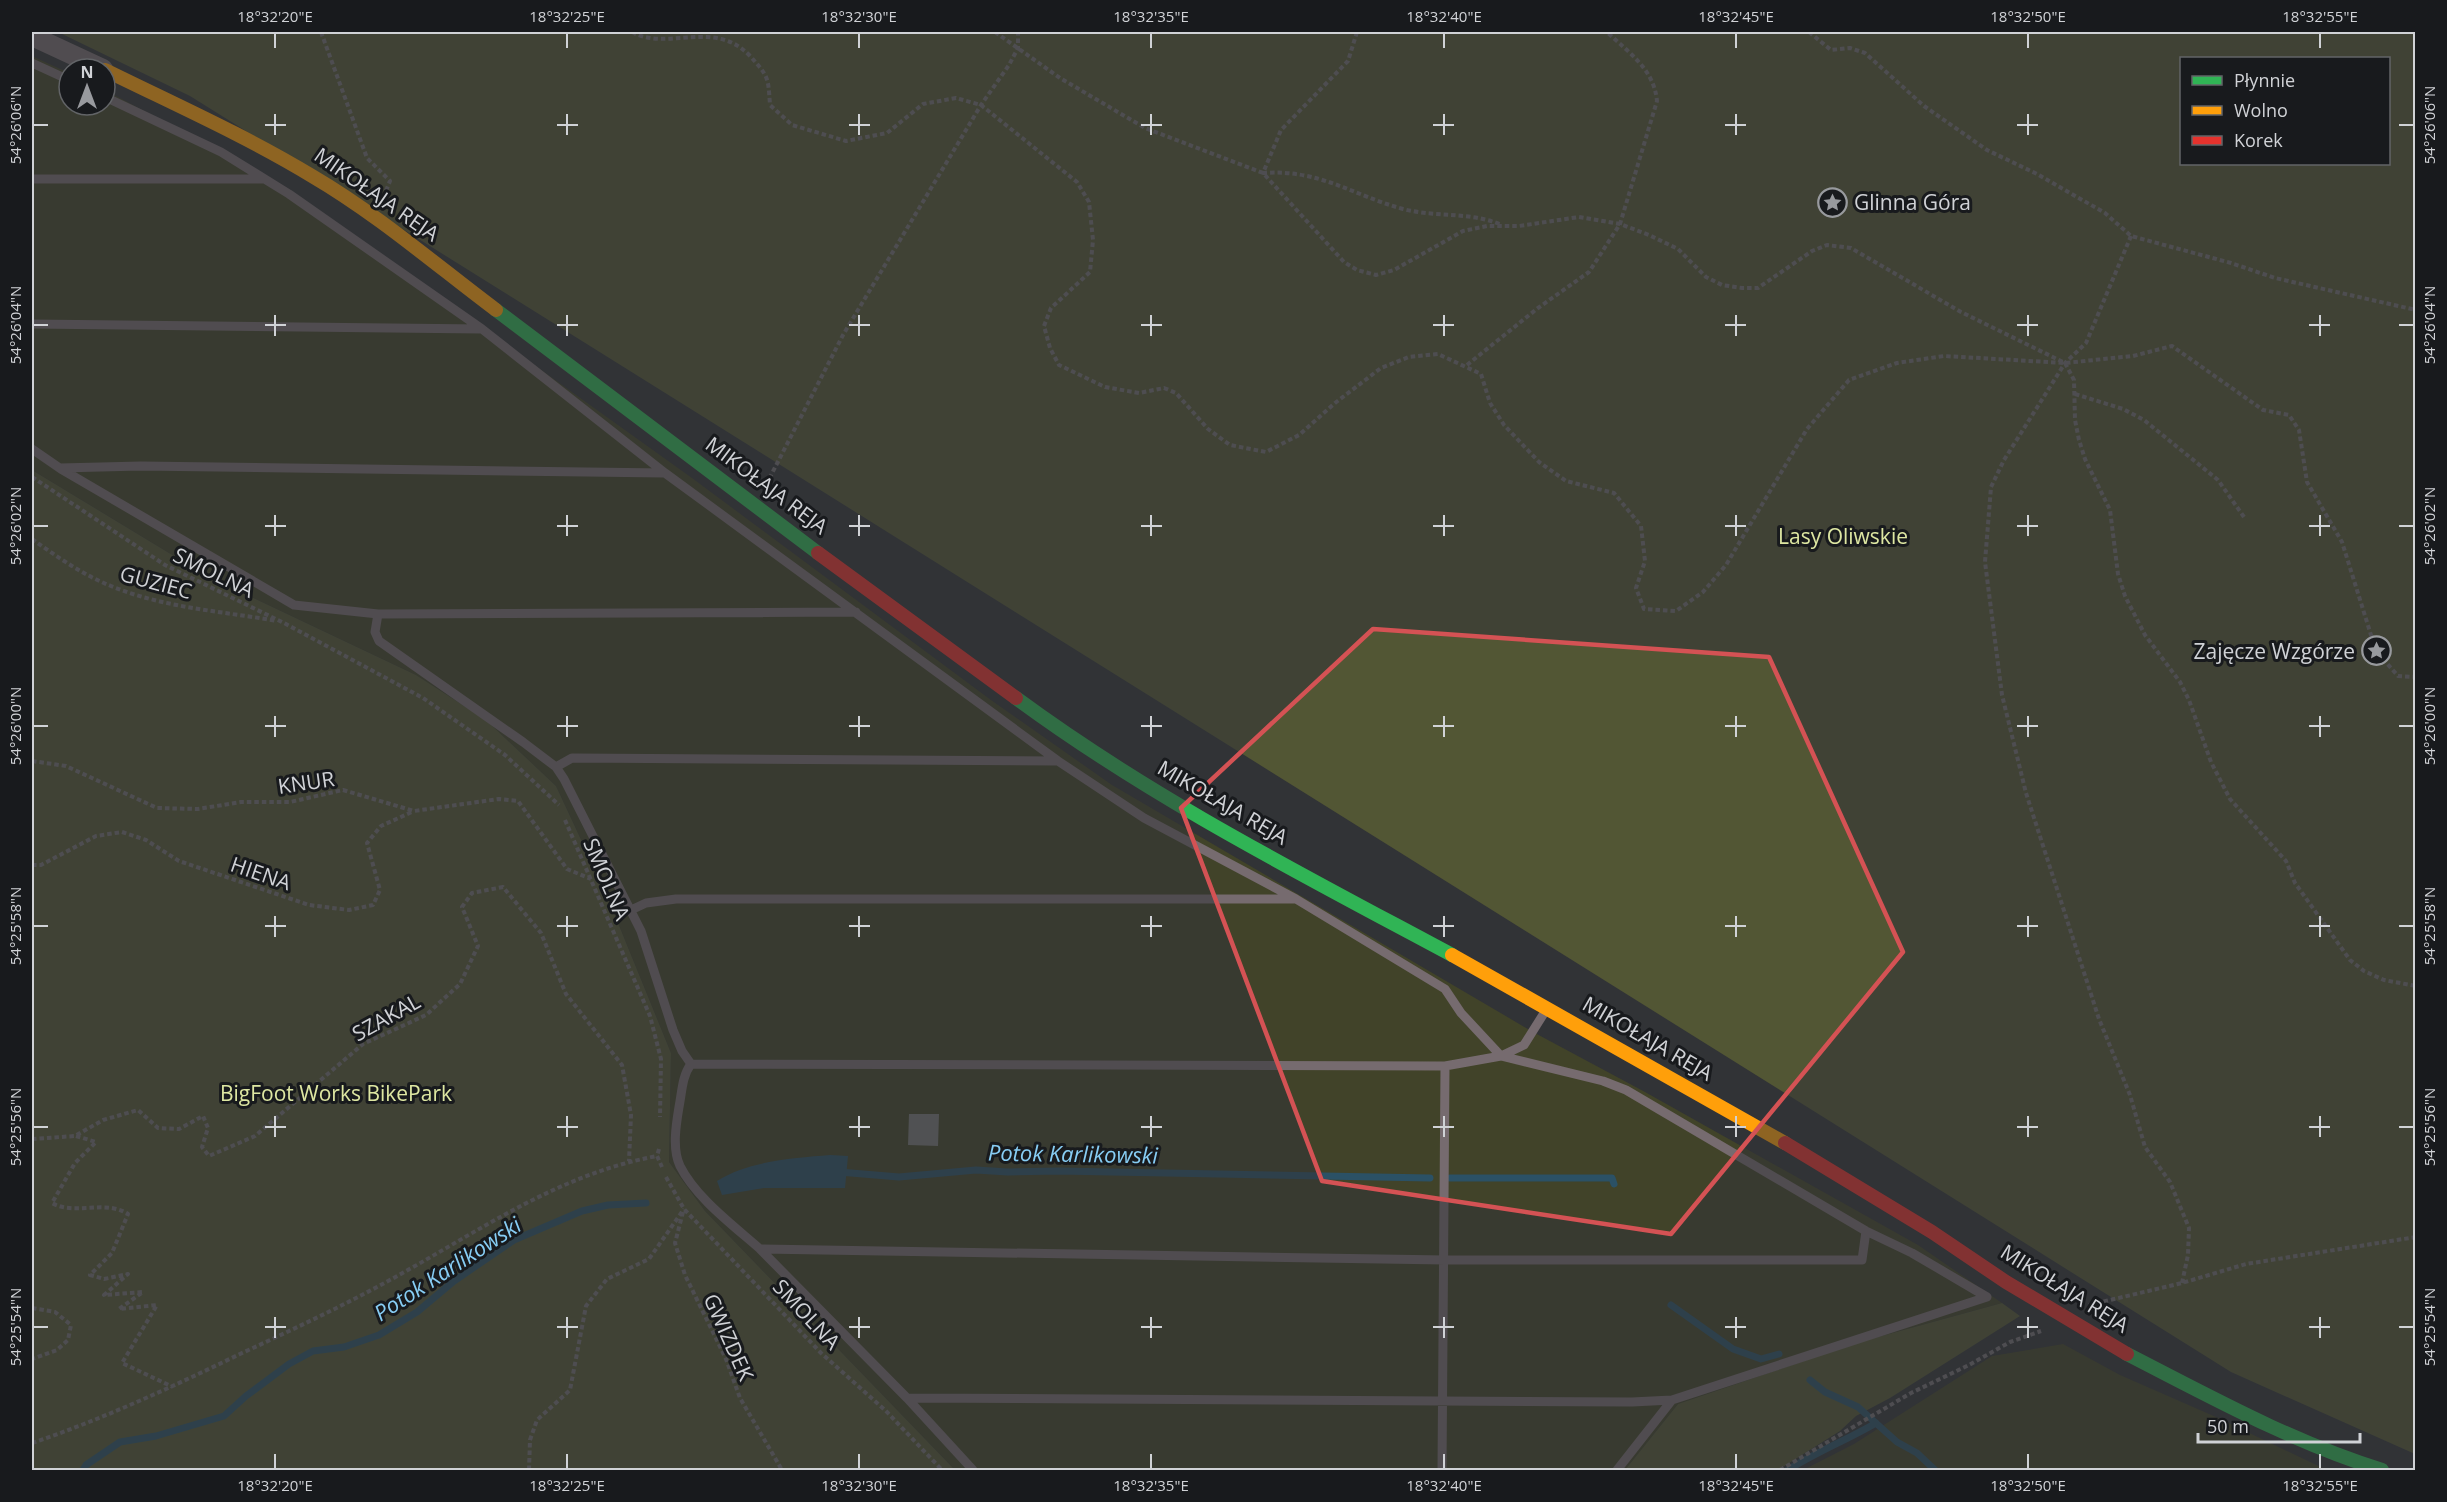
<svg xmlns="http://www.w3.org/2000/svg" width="2447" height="1502" font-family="'Open Sans',sans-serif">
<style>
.green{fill:#414329}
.forest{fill:#525634;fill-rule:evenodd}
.water{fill:#2b5165}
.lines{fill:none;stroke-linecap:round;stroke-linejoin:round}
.stream{stroke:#2b5165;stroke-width:7}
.building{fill:#767675}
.path{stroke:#726e71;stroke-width:4;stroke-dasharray:4.5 3;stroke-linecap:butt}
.lane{stroke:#766b6f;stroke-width:9}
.street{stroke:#766b6f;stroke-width:20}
.fast{stroke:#30b455;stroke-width:14}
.slow{stroke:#ff9f0a;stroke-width:14}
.jam{stroke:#e5322d;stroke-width:14}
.marked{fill:none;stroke:#d45254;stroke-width:4.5;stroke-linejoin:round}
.ticks{fill:none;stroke:#d0d2d6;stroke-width:2}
.labels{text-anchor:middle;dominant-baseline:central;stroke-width:6;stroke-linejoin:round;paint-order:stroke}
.street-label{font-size:21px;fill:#d0d2d6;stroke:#181a1d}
.poi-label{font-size:21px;fill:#d0d2d6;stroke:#181a1d;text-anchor:start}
.park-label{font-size:21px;fill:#dee7a2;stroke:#181a1d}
.water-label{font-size:22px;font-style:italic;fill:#87cdf4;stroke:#181a1d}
.neatline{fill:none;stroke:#d0d2d6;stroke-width:2}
.ticks-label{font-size:15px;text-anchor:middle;fill:#d0d2d6}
</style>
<rect width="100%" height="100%" fill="#313336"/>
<path class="green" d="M32 56 69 73V105H105V90L287 188 692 478 991 700 1112 785 1533 1032 1645 1092 1918 1245 2002 1303 1856 1343 1678 1404 1625 1470H955L705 1211 669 1162 671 1053 605 891 556 786 486 720 416 675 207 576 32 470Z
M2063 1344 2120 1375 2216 1417 2327 1470H1803L1854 1444 1992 1356Z"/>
<path class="forest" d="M58 32H2415V1454L2231 1372 190 96ZM2182 58H2388V164H2182Z
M32 470 207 576 416 675 486 720 556 786 605 891 671 1053 669 1162 705 1211 955 1470H32Z
M2002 1303 2020 1316 1890 1398 1856 1416 1840 1431 1778 1470H1625L1678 1404 1856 1343Z"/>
<path class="water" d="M830 1155 848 1156 845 1188H764L722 1195 717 1181C748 1161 794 1158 830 1155Z"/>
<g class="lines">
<path class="stream" d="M839 1172 899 1177 976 1170 1008 1172 1059 1171 1430 1178
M1450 1178H1612L1614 1184
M1671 1305 1733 1349 1761 1359 1779 1354
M1810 1380 1825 1392 1858 1407 1897 1442 1917 1453 1935 1470
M83 1470 86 1465 120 1442 156 1436 224 1416 246 1396 289 1364 313 1351 344 1347 379 1335 417 1312 454 1281 514 1240 582 1211 608 1205 646 1203
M1788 1470C1816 1452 1847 1440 1876 1423"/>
</g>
<path class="building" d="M909 1114H939L938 1146 908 1145Z"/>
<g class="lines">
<path class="path" d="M321 32 367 158 390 181 383 198
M632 32C667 52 714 18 750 56 769 77 768 77 770 105L792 125 846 141 887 133 923 104 956 98 981 105 1077 182 1089 202 1093 240 1090 272 1051 308 1044 326 1050 348 1059 365 1105 387 1139 393 1164 388 1176 393 1208 429 1230 445 1266 452 1299 435 1335 403 1381 368 1409 357 1438 354 1481 374 1490 403 1504 425 1539 462 1566 481 1614 493 1641 526 1645 561 1636 588 1644 609 1676 611 1703 592 1726 565 1807 429 1849 380 1897 363 1944 356 2065 363 2133 356 2172 346 2263 410 2289 415 2299 430 2307 482 2342 542 2376 651 2398 676 2416 677
M995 32 1060 78 1145 128 1263 173 1344 262 1357 270 1376 275 1394 270 1463 231 1487 226H1519L1579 217 1620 224 1649 235 1678 249 1706 277 1722 285 1742 288H1758L1812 251 1827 245 1851 248 1961 312 2065 363 2074 380 2075 420 2079 440 2085 459 2110 510 2118 574 2125 596 2145 635 2180 682 2189 700 2211 762 2230 799 2286 861 2295 883 2350 960 2364 971 2384 980 2416 986
M1357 32 1348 61 1281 130 1263 173C1320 169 1352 195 1403 209 1438 218 1468 211 1502 225
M1809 32 1831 50 1850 48 1865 53 1924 106 1987 150 2037 174 2105 213 2131 236 2231 263 2275 278 2416 310
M2131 236 2086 343 2065 363 2004 460 1991 487 1985 562 2002 695 2026 793 2099 1019 2130 1095 2145 1147 2170 1182 2189 1228 2188 1255 2182 1283
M1467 365 1538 308 1589 272 1620 224 1657 101C1654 69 1629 53 1607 32
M2075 394 2123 409 2144 420 2218 480 2244 517
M32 477 165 565 284 623 423 698 505 755 559 805
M766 485 843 335 981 105 1009 65 1018 48V32
M32 539C56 556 83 575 111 586 164 608 221 611 277 621
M32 761 66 766 157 808 198 809 241 802H290L343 790 414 811 499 799 518 801 567 869 591 879
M565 820 650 1016 661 1059 660 1117
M32 865H41L96 836 122 832 146 840 179 861 309 905 349 910 373 905 380 890 367 843 381 826 414 811
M76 1136 96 1142 75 1163 52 1203C75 1216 105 1199 128 1214L112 1253 90 1275 104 1279 128 1274 104 1295 143 1292 119 1309 157 1305 122 1363 173 1387
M32 1139 75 1136 103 1120 138 1110 158 1128 179 1129 203 1116 208 1128 202 1147 209 1156 255 1136 363 1044 426 1015 460 984 478 946 462 907 472 893 503 887 541 933 566 994 622 1065 631 1115 629 1161
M659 1149 657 1156 662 1167
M666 1177 684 1209 821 1353 885 1410 942 1470
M683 1212 675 1243 685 1275 726 1359 740 1398 782 1470
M2089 1305 2182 1283 2246 1264 2416 1237
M32 1308 55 1312 71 1325 68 1340 57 1350 32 1359
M32 1443C103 1419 172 1387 240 1354 294 1329 347 1304 399 1275 484 1228 560 1174 657 1156
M529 1470 530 1440 537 1420 570 1390 586 1306 607 1279 649 1259 684 1209
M1780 1470 1911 1393 1969 1365 2010 1342 2041 1331"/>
<path class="lane" d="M32 63 69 80
M105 97 221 152 289 194 482 329 665 473 1058 761 1144 818 1296 899 1445 989 1461 1013 1501 1056 1603 1081 1626 1090 1866 1231 1912 1253 1987 1297
M32 179H264
M32 324 482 329
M32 449 61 469 294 605 378 614 856 612
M60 468 141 466 665 473
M378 614 375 632 379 641 523 742 556 767 564 779 641 931 673 1030 682 1051 691 1064C682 1076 682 1092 679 1107 676 1125 672 1149 680 1166 696 1198 734 1226 760 1249L1445 1260H1862L1866 1231
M556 767 572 758 1058 761
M631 910 646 903 676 899H1293
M691 1064 1445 1066 1501 1056 1524 1045 1546 1010
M760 1249 907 1398 973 1470
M907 1398 1632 1402 1672 1400 1987 1297
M1442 1470 1445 1066
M1617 1470 1672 1400"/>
<path class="street" d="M32 36 103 69"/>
<path class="fast" d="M496 310 818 553
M1016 698C1153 799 1303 875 1452 955
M2127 1354C2211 1397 2292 1442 2382 1470"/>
<path class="slow" d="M105 70C174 104 246 136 312 176 377 214 436 265 496 310
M1452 955 1785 1143"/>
<path class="jam" d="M818 553 1016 698
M1785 1143 1932 1232 2006 1282 2127 1354"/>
</g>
<path d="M0 0H2447V1502H0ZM1373 629 1769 657 1903 952 1671 1234 1322 1181 1181 808Z" fill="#313336" fill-opacity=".55" fill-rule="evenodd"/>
<path class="marked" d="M1373 629 1769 657 1903 952 1671 1234 1322 1181 1181 808Z"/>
<path class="ticks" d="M275 33V48M567 33V48M859 33V48M1151 33V48M1444 33V48M1736 33V48M2028 33V48M2320 33V48M275 114V135M567 114V135M859 114V135M1151 114V135M1444 114V135M1736 114V135M2028 114V135M33 125H48M265 125H286M557 125H578M849 125H870M1141 125H1162M1433 125H1454M1725 125H1746M2017 125H2038M2399 125H2414M275 315V336M567 315V336M859 315V336M1151 315V336M1444 315V336M1736 315V336M2028 315V336M2320 315V336M33 325H48M265 325H286M557 325H578M849 325H870M1141 325H1162M1433 325H1454M1725 325H1746M2017 325H2038M2309 325H2330M2399 325H2414M275 515V536M567 515V536M859 515V536M1151 515V536M1444 515V536M1736 515V536M2028 515V536M2320 515V536M33 526H48M265 526H286M557 526H578M849 526H870M1141 526H1162M1433 526H1454M1725 526H1746M2017 526H2038M2309 526H2330M2399 526H2414M275 716V737M567 716V737M859 716V737M1151 716V737M1444 716V737M1736 716V737M2028 716V737M2320 716V737M33 726H48M265 726H286M557 726H578M849 726H870M1141 726H1162M1433 726H1454M1725 726H1746M2017 726H2038M2309 726H2330M2399 726H2414M275 916V937M567 916V937M859 916V937M1151 916V937M1444 916V937M1736 916V937M2028 916V937M2320 916V937M33 926H48M265 926H286M557 926H578M849 926H870M1141 926H1162M1433 926H1454M1725 926H1746M2017 926H2038M2309 926H2330M2399 926H2414M275 1116V1137M567 1116V1137M859 1116V1137M1151 1116V1137M1444 1116V1137M1736 1116V1137M2028 1116V1137M2320 1116V1137M33 1127H48M265 1127H286M557 1127H578M849 1127H870M1141 1127H1162M1433 1127H1454M1725 1127H1746M2017 1127H2038M2309 1127H2330M2399 1127H2414M275 1317V1338M567 1317V1338M859 1317V1338M1151 1317V1338M1444 1317V1338M1736 1317V1338M2028 1317V1338M2320 1317V1338M33 1327H48M265 1327H286M557 1327H578M849 1327H870M1141 1327H1162M1433 1327H1454M1725 1327H1746M2017 1327H2038M2309 1327H2330M2399 1327H2414M275 1454V1469M567 1454V1469M859 1454V1469M1151 1454V1469M1444 1454V1469M1736 1454V1469M2028 1454V1469M2320 1454V1469"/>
<defs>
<symbol id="sight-ring" viewBox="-11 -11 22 22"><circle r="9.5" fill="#181a1d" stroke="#989a9e" stroke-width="1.5"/><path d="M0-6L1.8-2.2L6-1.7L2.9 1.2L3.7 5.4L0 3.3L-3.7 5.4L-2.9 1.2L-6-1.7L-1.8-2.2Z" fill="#989a9e"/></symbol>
</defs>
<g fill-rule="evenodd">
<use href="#sight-ring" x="1816" y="186" width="33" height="33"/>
<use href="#sight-ring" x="2360" y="634" width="33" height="33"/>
</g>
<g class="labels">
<g class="street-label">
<text transform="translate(377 194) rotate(35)">MIKOŁAJA REJA</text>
<text transform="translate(767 485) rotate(37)">MIKOŁAJA REJA</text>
<text transform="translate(214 572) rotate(26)">SMOLNA</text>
<text transform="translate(156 582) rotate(15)">GUZIEC</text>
<text transform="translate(306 782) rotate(-8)">KNUR</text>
<text transform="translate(1223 802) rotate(30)">MIKOŁAJA REJA</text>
<text transform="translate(261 873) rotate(19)">HIENA</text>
<text transform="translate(607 879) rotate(67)">SMOLNA</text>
<text transform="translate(386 1017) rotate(-29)">SZAKAL</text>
<text transform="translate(1648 1038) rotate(30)">MIKOŁAJA REJA</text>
<text transform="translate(2065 1288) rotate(32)">MIKOŁAJA REJA</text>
<text transform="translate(807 1314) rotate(47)">SMOLNA</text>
<text transform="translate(729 1337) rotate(66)">GWIZDEK</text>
</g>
<g class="poi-label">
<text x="1854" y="202">Glinna Góra</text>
<text x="2355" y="651" text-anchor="end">Zajęcze Wzgórze</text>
</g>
<g class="park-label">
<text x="1843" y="536">Lasy Oliwskie</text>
<text x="336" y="1093">BigFoot Works BikePark</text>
</g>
<g class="water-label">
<text transform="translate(1073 1153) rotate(1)">Potok Karlikowski</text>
<text transform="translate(447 1268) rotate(-33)">Potok Karlikowski</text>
</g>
</g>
<rect width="2447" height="1502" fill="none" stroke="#181a1d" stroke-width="66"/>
<rect x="2180" y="57" width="210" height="108" fill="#181a1d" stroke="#626467" stroke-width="1.5"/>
<rect x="2192" y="76" width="30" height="9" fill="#30b455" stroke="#626467" stroke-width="1.5"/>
<text x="2234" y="87" font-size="18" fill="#d0d2d6">Płynnie</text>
<rect x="2192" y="106" width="30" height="9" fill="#ff9f0a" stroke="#626467" stroke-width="1.5"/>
<text x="2234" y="117" font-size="18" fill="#d0d2d6">Wolno</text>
<rect x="2192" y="136" width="30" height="9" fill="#e5322d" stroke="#626467" stroke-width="1.5"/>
<text x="2234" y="147" font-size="18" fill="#d0d2d6">Korek</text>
<g transform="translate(87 87)"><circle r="28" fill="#181a1d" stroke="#626467" stroke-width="1.5"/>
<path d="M0-4.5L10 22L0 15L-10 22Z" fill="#989a9e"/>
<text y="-9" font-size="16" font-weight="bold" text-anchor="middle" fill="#d0d2d6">N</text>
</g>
<path d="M2198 1433v9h162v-9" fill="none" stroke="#d0d2d6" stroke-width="3"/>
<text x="2207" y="1433" font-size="18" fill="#d0d2d6" stroke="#181a1d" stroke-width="4.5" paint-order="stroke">50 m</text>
<rect x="33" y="33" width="2381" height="1436" class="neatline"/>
<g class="ticks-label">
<text x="275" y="22">18°32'20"E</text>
<text x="567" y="22">18°32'25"E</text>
<text x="859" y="22">18°32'30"E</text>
<text x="1151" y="22">18°32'35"E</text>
<text x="1444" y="22">18°32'40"E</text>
<text x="1736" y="22">18°32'45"E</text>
<text x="2028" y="22">18°32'50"E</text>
<text x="2320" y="22">18°32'55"E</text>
<text transform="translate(16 125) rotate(-90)" y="5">54°26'06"N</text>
<text transform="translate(2430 125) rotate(-90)" y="5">54°26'06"N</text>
<text transform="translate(16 325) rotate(-90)" y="5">54°26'04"N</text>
<text transform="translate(2430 325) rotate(-90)" y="5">54°26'04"N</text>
<text transform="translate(16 526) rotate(-90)" y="5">54°26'02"N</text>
<text transform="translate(2430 526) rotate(-90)" y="5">54°26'02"N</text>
<text transform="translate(16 726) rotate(-90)" y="5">54°26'00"N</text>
<text transform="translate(2430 726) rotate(-90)" y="5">54°26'00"N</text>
<text transform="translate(16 926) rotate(-90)" y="5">54°25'58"N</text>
<text transform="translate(2430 926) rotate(-90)" y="5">54°25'58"N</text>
<text transform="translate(16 1127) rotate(-90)" y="5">54°25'56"N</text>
<text transform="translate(2430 1127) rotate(-90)" y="5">54°25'56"N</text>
<text transform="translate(16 1327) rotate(-90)" y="5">54°25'54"N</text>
<text transform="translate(2430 1327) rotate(-90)" y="5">54°25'54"N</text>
<text x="275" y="1491">18°32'20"E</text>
<text x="567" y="1491">18°32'25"E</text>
<text x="859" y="1491">18°32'30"E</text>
<text x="1151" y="1491">18°32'35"E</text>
<text x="1444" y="1491">18°32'40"E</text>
<text x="1736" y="1491">18°32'45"E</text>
<text x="2028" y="1491">18°32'50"E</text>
<text x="2320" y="1491">18°32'55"E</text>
</g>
</svg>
